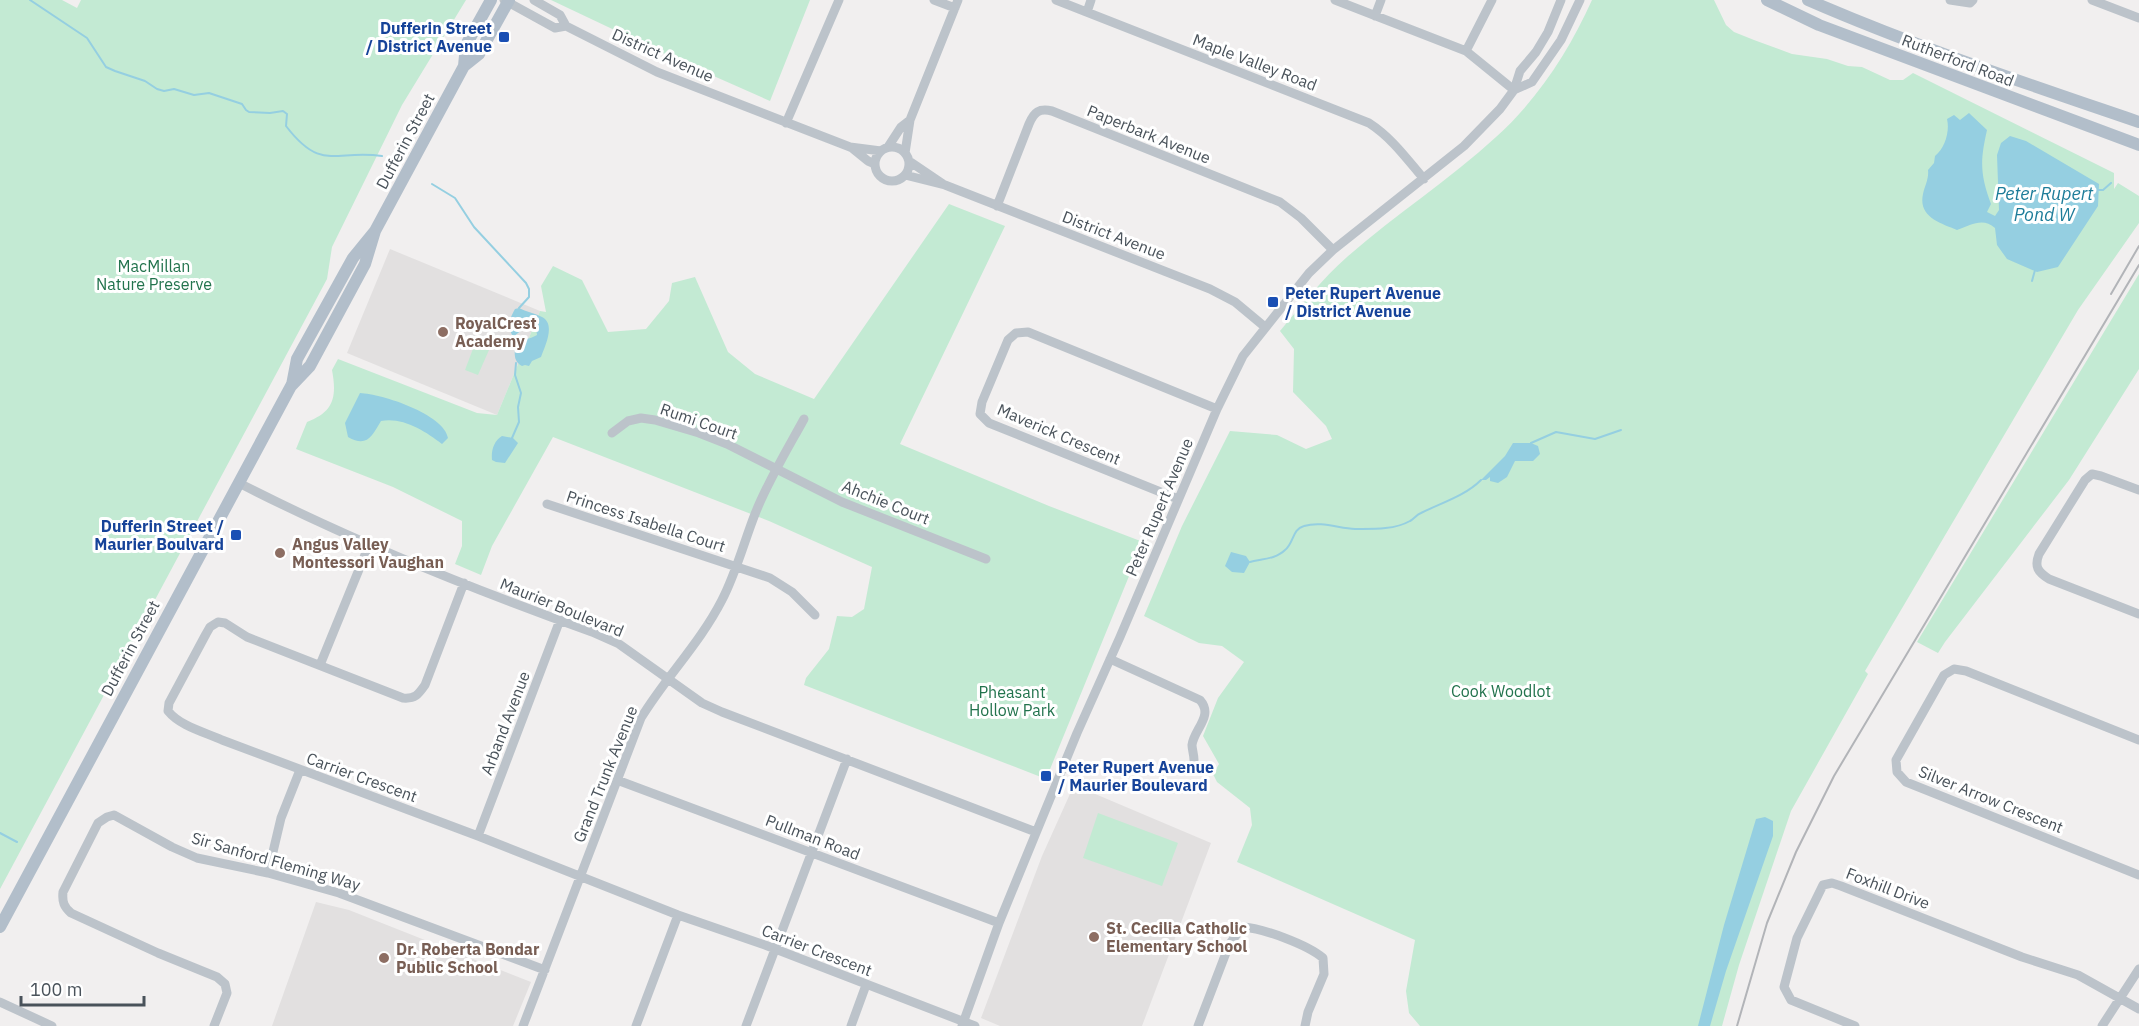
<svg xmlns="http://www.w3.org/2000/svg" width="2139" height="1026" font-family="'IBM Plex Sans',sans-serif">
<style>
.education{fill:#e2e0e0}
.green{fill:#c3ead3}
.water{fill:#95cfe1}
.lines{fill:none;stroke-linecap:round;stroke-linejoin:round}
.stream{stroke:#95cfe1;stroke-width:2}
.minor{stroke:#bcc3ca;stroke-width:9}
.major{stroke:#b2beca;stroke-width:12}
.rail{stroke:#b2b4b8;stroke-width:2}
.transit-dot{fill:#1a4fb4;stroke:#fff;stroke-width:2}
.education-dot{fill:#8d6e63;stroke:#fff;stroke-width:2}
.labels{text-anchor:middle;dominant-baseline:central;stroke-width:6;stroke-linejoin:round;paint-order:stroke}
.transit-label{font-size:16px;font-weight:bold;fill:#164399;stroke:#fff;text-anchor:end}
.street-label{font-size:16px;fill:#49525a;stroke:#fff}
.park-label{font-size:16px;fill:#22734d;stroke:#fff}
.education-label{font-size:16px;font-weight:bold;fill:#785e54;stroke:#fff;text-anchor:start}
.water-label{font-size:18px;font-style:italic;fill:#1d7c99;stroke:#fff}
</style>
<rect width="100%" height="100%" fill="#f1efef"/>
<path class="education" d="M390 249 540 311 497 415 347 353Z
M1074 785 1211 843 1142 1026H1000L981 1018 1042 856Z
M316 902 349 910 531 982 513 1026H272Z"/>
<path class="green" d="M0 0H62L77 8 81 0H466L402 105 332 247 327 279 0 889Z
M551 0H810L770 101 682 62Z
M1592 0H1714L1726 25 1734 32 1754 40 1792 54 1827 59 1848 66 1862 67 1890 80H1903L1913 73 2114 173V189L2118 183 2139 196V223L2078 310 1865 671 1868 674 1791 811 1739 965 1722 1026H1420L1409 1013 1406 991 1415 940 1237 862 1252 825 1250 808 1217 782 1213 774 1219 764 1203 736 1218 698 1244 662 1222 646 1199 643 1144 616 1182 526 1230 431 1277 435 1306 449 1332 439 1326 426 1293 392 1294 349 1280 331C1301 306 1322 279 1347 257 1395 215 1449 180 1496 137 1538 99 1569 51 1592 0Z
M949 204 1005 226 900 444 1049 506 1143 542 1046 779 804 685 806 678 829 649 837 616 852 617 864 609 872 567 769 521 553 437 492 546 481 575 455 564 462 546V521L393 487 296 449 307 422C334 412 337 397 332 370L338 359 477 413 497 415 540 311 546 312 541 286 553 266 582 280 608 332 646 329 669 301 672 283 695 277 728 352 755 374 814 399Z
M2139 274V369L2069 480 1945 642 1938 653 1917 642Z
M474 346 489 350 478 375 465 370Z
M1098 813 1178 843 1162 886 1083 858Z"/>
<path class="water" d="M1969 113 1987 130C1980 161 1980 174 1991 204L1987 212 1995 216 1999 210 1997 155 2001 143 2010 136 2026 141 2099 184 2098 206 2058 267 2037 272 2007 259 1997 245 1995 228C1983 217 1971 225 1957 230 1940 223 1918 217 1923 194 1925 185 1929 179 1928 170L1934 163 1935 156C1945 148 1950 131 1947 119L1954 115 1960 120Z
M519 308C526 312 535 313 542 317 556 324 545 346 541 357L532 361 529 366 525 365 522 366C511 360 516 350 515 339L518 337C526 340 530 339 537 335L536 328 528 325 513 337C507 325 509 320 515 309Z
M360 393C382 394 444 414 448 438L442 444C425 431 403 417 381 421 372 436 367 448 348 437L345 423Z
M502 436 513 438 518 443 505 463 496 462 492 460C491 450 494 441 502 436Z
M1513 443H1531L1538 446 1540 454 1533 461H1515L1507 477 1498 483 1490 481V477L1486 480H1481L1505 456Z
M1231 552 1246 556 1250 562 1244 573 1232 572 1225 566Z
M1765 817 1773 821V836L1726 971 1710 1026H1698L1724 925 1756 819Z"/>
<g class="lines">
<path class="stream" d="M30 0 87 38 106 67 115 71 145 81 157 89 164 91 174 89 194 95 209 93 242 104 246 110 249 112 270 113 283 111 287 114 286 126C322 173 335 149 382 156
M432 184 455 198 474 227 526 283 529 289V297L519 308
M2096 190H2103L2111 183
M2032 281 2035 270
M512 438 519 422 518 407 521 393 515 375 516 363
M1531 443 1556 432 1595 439 1621 430
M1250 562C1262 559 1276 559 1285 550 1294 543 1292 529 1304 526 1321 521 1338 528 1355 529 1372 529 1394 530 1410 521 1414 519 1416 515 1421 513 1441 503 1465 496 1481 480
M0 833 17 842"/>
<path class="minor" d="M504 0 555 28 566 26
M534 0 560 15 566 26 657 72 850 147 881 151
M934 0 955 8
M1056 0 1369 123C1392 138 1406 158 1424 179
M1335 0 1466 51 1514 90
M1950 0 1970 3 1973 0
M2092 0 2139 18
M1087 12 1091 0
M1375 16 1381 0
M1466 51 1492 0
M1514 90 1532 82 1561 40 1580 0
M786 123 839 0
M888 147 901 127 910 120
M875 164a17 17 0 1 1 34 0a17 17 0 1 1-34 0Z
M852 148 868 161 875 164
M905 153 910 120 958 0
M909 161 943 184
M905 175 945 185 1210 289 1235 302 1265 327
M997 206 1029 124C1034 112 1039 108 1052 111L1280 202 1301 218 1333 250
M612 433 628 421 641 418 655 420 699 433 727 444 842 502 986 559
M239 483C352 541 472 589 592 632L619 644 702 703 722 712 1036 832
M2139 490 2101 476 2092 474 2085 480 2039 554C2034 567 2038 572 2049 579L2139 614
M1178 499 989 423 980 414 982 402 1008 340 1016 333 1028 332 1217 409
M547 504 770 578 792 592 815 615
M464 583 425 685C418 695 415 699 403 698L247 637 225 623 218 622 210 627 206 634 169 703 168 711C180 726 204 732 222 740L478 836 678 915 765 945 975 1026
M1110 659 1200 700C1214 716 1194 729 1192 745 1192 749 1194 755 1194 760
M320 665 369 545
M2139 740 1966 671 1954 669 1944 675 1896 760 1897 772 1906 782 2139 875
M617 780 999 923
M478 836 560 620
M268 873 281 818 300 770
M0 1002 52 1026
M214 1026 227 993 225 984 217 977 158 953 71 913C64 907 62 902 63 892L98 823 107 817 114 815 172 847 197 858 268 873 339 893 545 970
M523 1026 641 718C666 677 700 643 722 600 736 573 744 542 755 514 768 481 787 450 804 419
M636 1026 678 915
M746 1026 847 759
M851 1026 866 985
M962 1026 999 923 1077 733 1120 637 1217 409 1243 356 1309 273 1333 250 1464 146 1500 109 1514 90 1520 71 1536 52 1548 32 1561 0
M1198 1026 1229 945 1242 927C1263 928 1308 945 1323 958L1324 974 1308 1012 1305 1026
M1855 1026 1791 1000 1784 987 1797 938 1823 885 1832 883 1841 886 2022 957 2078 975 2139 1009
M2102 1026 2139 969"/>
<path class="major" d="M1767 0 1819 25 2139 145
M1808 0C1916 47 2028 84 2139 122
M464 66 466 45 491 0
M292 385 297 359 353 258 375 231 464 66 479 54 509 0
M0 927 291 386 310 366 365 264 375 231"/>
<path class="rail" d="M2111 294 2139 246
M1737 1026 1767 923 1796 852 1834 776 2139 265"/>
</g>
<g class="transit-dot">
<rect x="498" y="31" width="12" height="12" rx="3"/>
<rect x="1267" y="296" width="12" height="12" rx="3"/>
<rect x="230" y="529" width="12" height="12" rx="3"/>
<rect x="1040" y="770" width="12" height="12" rx="3"/>
</g>
<g class="education-dot">
<circle cx="443" cy="332" r="6"/>
<circle cx="280" cy="553" r="6"/>
<circle cx="1094" cy="937" r="6"/>
<circle cx="384" cy="958" r="6"/>
</g>
<g class="labels">
<g class="transit-label">
<text x="492" y="28">Dufferin Street<tspan x="492" dy="18">/ District Avenue</tspan></text>
<text x="1285" y="293" text-anchor="start">Peter Rupert Avenue<tspan x="1285" dy="18">/ District Avenue</tspan></text>
<text x="224" y="526">Dufferin Street /<tspan x="224" dy="18">Maurier Boulvard</tspan></text>
<text x="1058" y="767" text-anchor="start">Peter Rupert Avenue<tspan x="1058" dy="18">/ Maurier Boulevard</tspan></text>
</g>
<g class="street-label">
<text transform="translate(663 55) rotate(24)">District Avenue</text>
<text transform="translate(1958 60) rotate(21)">Rutherford Road</text>
<text transform="translate(1255 62) rotate(21)">Maple Valley Road</text>
<text transform="translate(1149 134) rotate(22)">Paperbark Avenue</text>
<text transform="translate(405 141) rotate(-62)">Dufferin Street</text>
<text transform="translate(1114 235) rotate(21)">District Avenue</text>
<text transform="translate(699 421) rotate(19)">Rumi Court</text>
<text transform="translate(1059 434) rotate(23)">Maverick Crescent</text>
<text transform="translate(886 502) rotate(22)">Ahchie Court</text>
<text transform="translate(1159 507) rotate(-67)">Peter Rupert Avenue</text>
<text transform="translate(646 521) rotate(18)">Princess Isabella Court</text>
<text transform="translate(562 607) rotate(22)">Maurier Boulevard</text>
<text transform="translate(130 648) rotate(-62)">Dufferin Street</text>
<text transform="translate(505 723) rotate(-69)">Arband Avenue</text>
<text transform="translate(605 774) rotate(-68)">Grand Trunk Avenue</text>
<text transform="translate(362 777) rotate(20)">Carrier Crescent</text>
<text transform="translate(1991 799) rotate(22)">Silver Arrow Crescent</text>
<text transform="translate(813 837) rotate(21)">Pullman Road</text>
<text transform="translate(276 861) rotate(16)">Sir Sanford Fleming Way</text>
<text transform="translate(1888 888) rotate(21)">Foxhill Drive</text>
<text transform="translate(817 950) rotate(21)">Carrier Crescent</text>
</g>
<g class="park-label">
<text x="154" y="266">MacMillan<tspan x="154" dy="18">Nature Preserve</tspan></text>
<text x="1501" y="691">Cook Woodlot</text>
<text x="1012" y="692">Pheasant<tspan x="1012" dy="18">Hollow Park</tspan></text>
</g>
<g class="education-label">
<text x="455" y="323">RoyalCrest<tspan x="455" dy="18">Academy</tspan></text>
<text x="292" y="544">Angus Valley<tspan x="292" dy="18">Montessori Vaughan</tspan></text>
<text x="1106" y="928">St. Cecilia Catholic<tspan x="1106" dy="18">Elementary School</tspan></text>
<text x="396" y="949">Dr. Roberta Bondar<tspan x="396" dy="18">Public School</tspan></text>
</g>
<g class="water-label">
<text x="2044" y="193">Peter Rupert<tspan x="2044" dy="21">Pond W</tspan></text>
</g>
</g>
<path d="M21 996v9h123v-9" fill="none" stroke="#49525a" stroke-width="3"/>
<text x="30" y="996" font-size="18" fill="#49525a" stroke="#ffffff" stroke-width="4.5" paint-order="stroke">100 m</text>
</svg>
